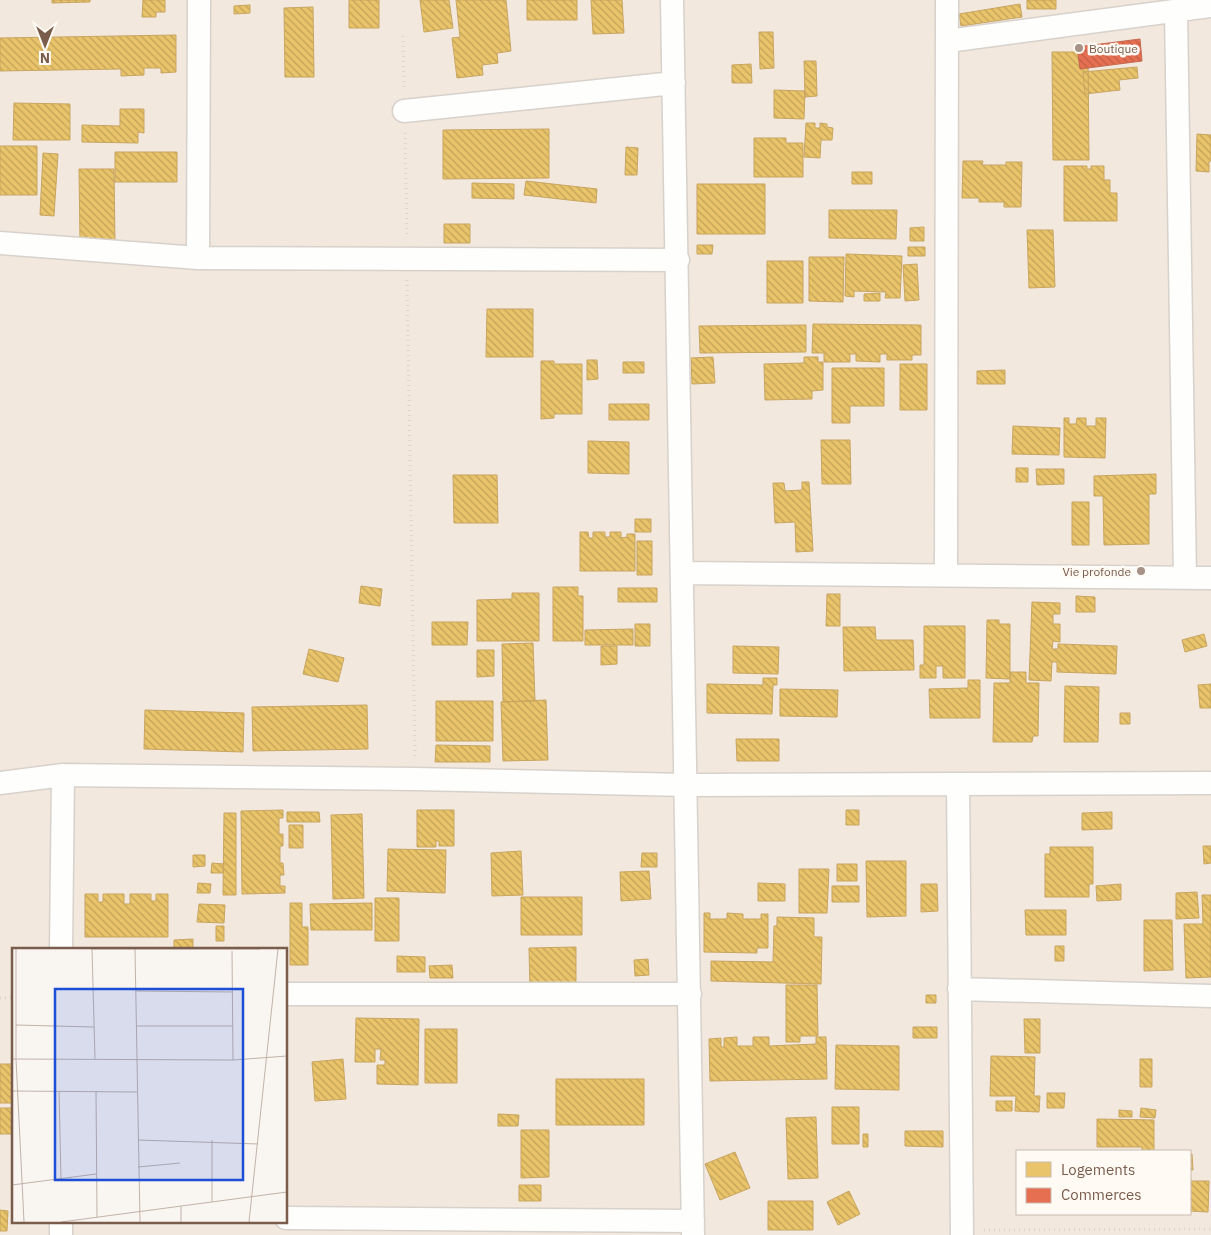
<svg xmlns="http://www.w3.org/2000/svg" width="1211" height="1235" font-family="'IBM Plex Sans',sans-serif">
<style>
.residential{fill:#f2e8de;fill-rule:evenodd}
.homes{fill:url(#homes-back-hatch);stroke:#c8a561}
.shops{fill:url(#shops-back-hatch);stroke:#c66950}
.lines{fill:none;stroke-linecap:round;stroke-linejoin:round}
.street-casing{stroke:#d7d1cb;stroke-width:25}
.path{stroke:#dcd5d0;stroke-width:3;stroke-dasharray:1 4;stroke-linecap:butt}
.street{stroke:#fefefd;stroke-width:22}
.poi-dot{fill:#a69286;stroke:#fffaf3;stroke-width:2}
.labels{text-anchor:middle;dominant-baseline:central;stroke-width:5;stroke-linejoin:round;paint-order:stroke}
.poi-label{font-size:12px;fill:#7a5c4d;stroke:#fffaf3;text-anchor:start}
.inset-road{fill:none;stroke:#c2b3aa;stroke-width:1}
.view{fill:#1d4ed8;fill-opacity:0.15;stroke:#1d4ed8;stroke-width:2.5}
.inset-edge{fill:none;stroke:#7a5c4d;stroke-width:2.5}
</style>
<defs>
<pattern id="homes-back-hatch" width="6" height="6" patternUnits="userSpaceOnUse" patternTransform="scale(1.25)"><rect width="6" height="6" fill="#e9c46a"/><path d="M-1 5l2 2M0 0l6 6M5-1l2 2" fill="none" stroke="#c2a259"/></pattern>
<pattern id="shops-back-hatch" width="6" height="6" patternUnits="userSpaceOnUse" patternTransform="scale(1.25)"><rect width="6" height="6" fill="#e76f51"/><path d="M-1 5l2 2M0 0l6 6M5-1l2 2" fill="none" stroke="#c05e45"/></pattern>
</defs>
<rect width="100%" height="100%" fill="#f9f5f0"/>
<path class="residential" d="M0 0H1211V1235H0ZM14 949H286V1221H14ZM1017 1151H1190V1214H1017Z"/>
<path class="homes" d="M52 0H90V2L52 3Z
M143 0H165V12H156V17H142Z
M349 0H379V28H349Z
M420 0H449L453 28 424 32Z
M456 0H506L511 51 497 53 498 63 482 65 483 75 457 78 452 38 460 37Z
M527 0H577V20H527Z
M591 0H622L624 33 593 34Z
M1027 0H1056V9H1027Z
M1020 4 1022 17 961 26 959 14Z
M250 5V13L234 14V6Z
M313 7 314 77H285L284 8Z
M759 32H773L774 68 760 69Z
M176 35V72L161 73V68H144V75L121 76V69L0 71V38Z
M1052 52H1088L1089 160H1053Z
M804 61H816L817 96 805 97Z
M751 64 752 83H732V65Z
M1137 67 1138 78 1119 80 1120 90 1085 94 1083 72Z
M774 90 805 91 804 119 774 118Z
M14 103 70 104V140H13Z
M120 109H144V133L138 132V143L82 142V125L120 126Z
M806 123H815V128H820V123L827 124V127L833 128 832 140H821L820 158 804 157Z
M549 129V178L443 179V130Z
M1197 134 1211 135V161H1209V172L1196 171Z
M754 138H786V143H803V177H754Z
M0 146H37V195H0Z
M626 147 638 148 637 175H625Z
M115 152H177V182H115Z
M43 153 58 154 54 216 40 215Z
M963 161H983L982 165H1006V162H1022L1021 207H1004V202H979V198H962Z
M1064 166H1087V169H1091V166H1104V180H1110V193H1117V221H1064Z
M79 169H114L115 242H80Z
M852 172H872V184H852Z
M526 181 597 189 596 203 524 195Z
M472 183 514 184V199L472 198Z
M697 184H765V234H697Z
M829 210H897L896 239 829 238Z
M444 224H470V243H444Z
M924 227V241H910V228Z
M1027 230H1053L1055 287 1029 288Z
M697 245H713L712 254H697Z
M908 247H925V256H908Z
M846 254 902 256 900 298H885L886 292 854 291V297L845 296Z
M809 257H844L843 302 809 301Z
M767 261H803V303H767Z
M917 264 919 300 905 301 903 265Z
M880 293V301H864V294Z
M487 309H533V357H486Z
M813 324 921 325V355H912V360H887V354H880V362L856 361V354H850V362H824V353H812Z
M806 325V352L700 353 699 326Z
M713 357 715 383 692 384 691 358Z
M804 357H818V362H823V390L812 391V399L765 400 764 364 804 363Z
M587 360H597L598 379 587 380Z
M541 361H554V364H582V414H554V418L541 419Z
M623 362H644V373H623Z
M900 364H927V410H900Z
M832 368H884V406H850V423H832Z
M1005 370V384H977V371Z
M609 404H649V420H609Z
M1064 418H1069V424H1076L1077 418H1086V426H1096V418H1106L1105 458 1064 457Z
M1013 426 1060 428 1059 455 1012 454Z
M821 440H850L851 484H822Z
M588 441 629 442V474L588 473Z
M1016 468H1028V482H1016Z
M1036 469H1064V484L1037 485Z
M1156 474V494H1149V544L1104 545 1103 496H1094V476Z
M453 475H497L498 523H454Z
M802 482H809L813 551 796 552 795 522 775 523 773 483H784L785 491 802 490Z
M1072 502H1089V545H1072Z
M635 519H651V532H635Z
M580 532H588L589 538H593V532H605V537H610V532H621V538L627 537V534H635V571H580Z
M637 541H652V575H637Z
M361 586 382 589 380 606 359 603Z
M553 587H578V596H583V641H553Z
M618 588H657V602H618Z
M512 593H539V641H477V600L512 599Z
M827 594H840V626H826Z
M1076 596 1095 597V612H1076Z
M1032 602 1060 603V614H1053V624H1060V642L1053 641 1052 649H1058V644L1117 646 1116 674 1057 672V662H1052L1051 681 1029 680Z
M987 620H999V624H1010V679L986 678Z
M432 622H468L467 645H432Z
M635 624H650V646H635Z
M924 626H965V678H943V666H936V678H920V665H924Z
M843 627H875L876 640H913L914 670 844 671Z
M633 629V645H585V630Z
M1204 634 1207 646 1185 652 1182 640Z
M533 643 535 701 503 702 502 644Z
M601 646H617V664L601 665Z
M733 646 779 647 778 674 733 673Z
M309 649 344 658 338 682 303 674Z
M477 650H494V676L477 677Z
M1010 672H1026V683H1039L1038 736H1033L1032 742H993L994 683H1010Z
M763 678H777V685H773L772 714 707 713V684L763 685Z
M968 680H980V718H930L929 689 968 688Z
M1211 684V708H1200L1198 685Z
M1065 686 1099 687 1098 742H1064Z
M780 689 838 690 837 717 780 716Z
M546 700 548 760 503 761 501 702Z
M436 701H493V741H436Z
M367 705 368 749 253 751 252 707Z
M145 710 244 713 243 752 144 749Z
M1120 713H1130V724H1120Z
M736 739H779V761H737Z
M436 745 490 746V762H435Z
M283 810V818H279V834H283V846H280V863H283L284 875H280V886H285V893L242 894 241 811Z
M417 810H454V846H439V841H436V847H417Z
M846 810H859V825H846Z
M287 812H319L320 822H287Z
M1112 812V829L1082 830V813Z
M224 813H236V895H223Z
M362 814 364 898 333 899 331 815Z
M289 825H303V848H289Z
M1203 846H1211V863L1204 864Z
M1050 847H1093V884H1089V897H1045V854H1050Z
M388 849 446 850 445 893 387 891Z
M521 851 523 895 492 896 491 853Z
M642 853H657V867H641Z
M193 855H205V866L193 867Z
M866 861H906V916L867 917Z
M212 863 224 864 223 873H211Z
M837 864H857V881H837Z
M799 869H829L827 913H799Z
M649 871 651 899 621 901 620 872Z
M198 883 211 884 210 893H197Z
M758 883 785 884V901H758Z
M921 884H937L938 911 921 912Z
M1121 884V900L1097 901 1096 886Z
M832 886H859V902H832Z
M1197 892 1199 918 1176 919V893Z
M85 894H98V902H103V894H124V904H130V894H151V901H156V894H168V937H85Z
M1202 895H1211V977L1186 978 1184 924H1203Z
M521 897H582V935H521Z
M375 898H399V941H375Z
M290 903H302V927H308V965H290Z
M372 903V930H311L310 904Z
M199 904 225 905 224 923 197 922Z
M1025 910H1066V935H1026Z
M704 913H710V919H727V913L743 914V919H761V914H768V948H757V953L704 952Z
M777 917 814 918V937H822L821 984 711 981V961L773 962 774 926H777Z
M1144 920H1172L1173 970 1144 971Z
M216 926H224V941H216Z
M193 939V949H174V940Z
M1055 946H1064V961H1055Z
M576 947V988L530 989 529 948Z
M397 956 425 957V972H397Z
M648 959 649 975 635 976 634 960Z
M452 965 453 978H430L429 966Z
M786 985H817L818 1036H800V1042H786Z
M926 995H936V1003H926Z
M356 1018 419 1019 418 1085 377 1084V1065H385V1060H380L381 1049H375V1062H355Z
M1024 1019H1040V1053H1025Z
M913 1027H937V1038H913Z
M425 1029H457V1083H425Z
M737 1037V1046H753V1037H769V1046L816 1044V1037H826L827 1079 710 1081 709 1039 721 1038V1047H724V1038Z
M836 1045 899 1046V1090L835 1089Z
M991 1056 1035 1057 1034 1096H1040L1039 1112 1015 1111 1016 1096H990Z
M343 1059 346 1099 315 1101 312 1062Z
M1140 1059H1152V1087H1140Z
M0 1064H14V1103H0Z
M556 1079H644V1125H556Z
M1047 1093H1065L1064 1108H1047Z
M996 1101H1012V1111H996Z
M832 1107H859V1144H832Z
M0 1108H14V1134H0Z
M1141 1108 1156 1110 1155 1118 1140 1117Z
M1119 1110 1132 1111V1117H1119Z
M498 1114 519 1115 518 1126H498Z
M816 1117 818 1178 788 1179 786 1118Z
M1097 1119 1154 1120V1151H1142V1147H1097Z
M521 1130H549V1177L521 1178Z
M905 1131H943V1147L905 1146Z
M863 1134H868V1147H863Z
M735 1152 750 1188 720 1200 705 1164Z
M1190 1154H1192L1193 1170H1190Z
M1190 1181H1209L1208 1212 1190 1211Z
M519 1185H541V1201H519Z
M849 1191 860 1214 838 1225 827 1202Z
M768 1201H813V1230H768Z
M0 1210 8 1211 7 1231H0Z"/>
<path class="shops" d="M1140 39 1142 61 1080 69 1077 47Z"/>
<g class="lines">
<defs>
<path id="street" d="M672 0 693 1235
M1176 11 1185 577
M948 41 1211 6
M404 111 674 83
M0 243 198 258 678 260
M198 258 199 0
M683 573 1211 578
M946 575 947 0
M0 783 63 775 416 779 686 785 1211 783
M958 784 962 1235
M61 949 63 775
M959 989 1211 996
M286 994H690
M286 1218 693 1221
M61 1221V1235"/>
</defs>
<use href="#street" class="street-casing"/>
<path class="path" d="M403 36 404 89
M405 133 407 236
M407 280 415 756
M0 998 14 997
M984 1230 1211 1229"/>
<use href="#street" class="street"/>
</g>
<g class="poi-dot">
<circle cx="1079" cy="48" r="5"/>
<circle cx="1141" cy="571" r="5"/>
</g>
<g class="labels">
<g class="poi-label">
<text x="1089" y="48">Boutique</text>
<text x="1131" y="571" text-anchor="end">Vie profonde</text>
</g>
</g>
<g transform="translate(12 948)">
<rect width="275" height="275" fill="#f9f5f0"/>
<path class="inset-road" d="M4 1V111L12 274M79 1H248M80 1 83 111M123 1 128 274M220 3 221 112M124 43 221 44M4 77 82 79M124 78H221M0 111 221 112 275 108M0 143 125 144M47 143 49 231M84 143 85 269M126 192 246 196M126 219 168 215M0 237 84 226M200 254V192M169 258V274M49 274 275 244M237 274 266 1"/>
<path class="view" d="M43 41H231V232H43Z"/>
<rect width="275" height="275" class="inset-edge"/>
</g>
<rect x="1016" y="1150" width="175" height="65" fill="#fffaf3" stroke="#cabbb1"/>
<rect x="1026" y="1162" width="25" height="15" fill="#e9c46a" stroke="#cabbb1"/>
<text x="1061" y="1175" font-size="15" fill="#7a5c4d">Logements</text>
<rect x="1026" y="1188" width="25" height="15" fill="#e76f51" stroke="#cabbb1"/>
<text x="1061" y="1200" font-size="15" fill="#7a5c4d">Commerces</text>
<g transform="translate(45 45) rotate(180)" stroke="#fffaf3" stroke-width="4" paint-order="stroke">
<path d="M0-4L9 19L0 12L-9 19Z" fill="#7a5c4d"/>
<text y="-8" font-size="14" font-weight="bold" text-anchor="middle" fill="#7a5c4d">N</text>
</g>
</svg>
